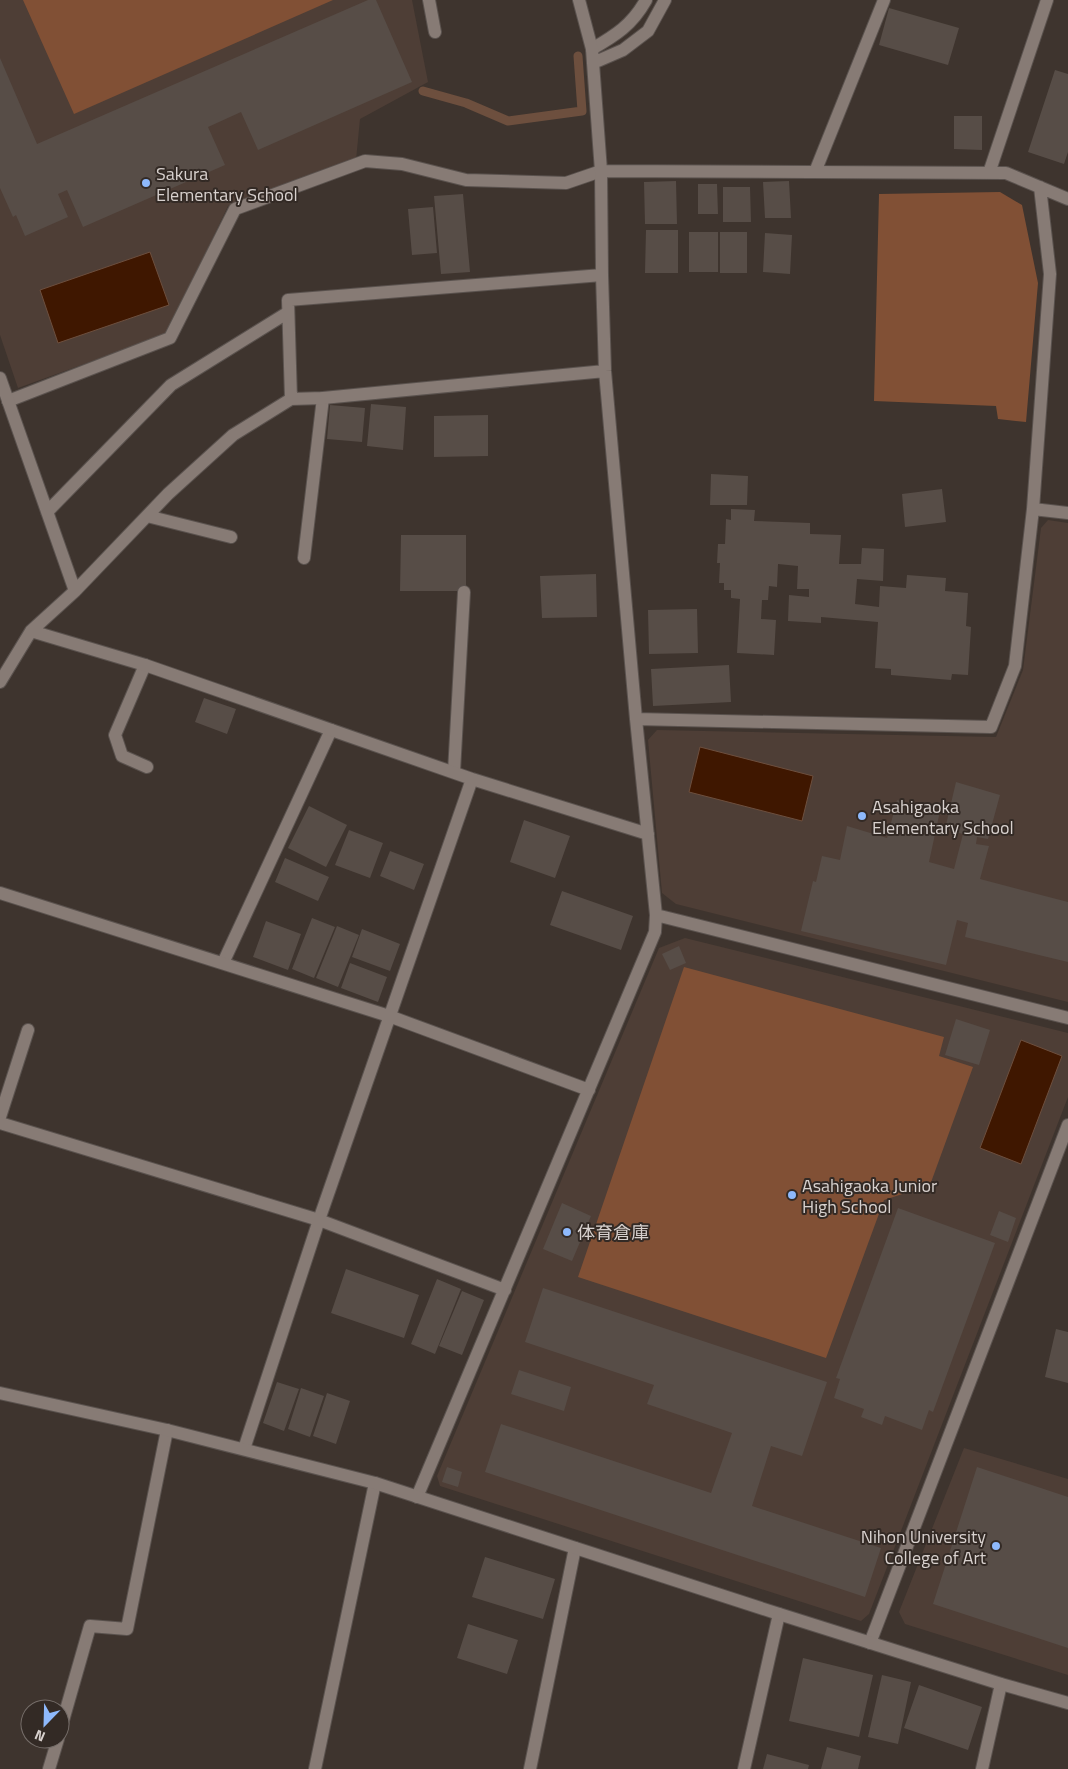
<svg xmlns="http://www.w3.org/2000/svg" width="1068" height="1769" font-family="'Titillium Web','Noto Sans JP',sans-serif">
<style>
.built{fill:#4e3e36}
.green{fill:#815035}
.water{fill:#3f1700;stroke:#6d4f3e}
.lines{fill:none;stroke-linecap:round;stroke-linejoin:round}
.stream{stroke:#6d4f3e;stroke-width:9}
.building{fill:#574d47}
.lane-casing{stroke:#5a524e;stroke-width:14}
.street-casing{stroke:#5a524e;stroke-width:14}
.secondary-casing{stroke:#5a524e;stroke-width:14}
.lane{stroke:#877b75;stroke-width:12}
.street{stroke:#877b75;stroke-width:12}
.secondary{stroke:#877b75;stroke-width:12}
.poi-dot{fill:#8eb9fc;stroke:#332a25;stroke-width:2}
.labels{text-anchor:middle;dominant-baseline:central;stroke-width:4;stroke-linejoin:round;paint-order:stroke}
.poi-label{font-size:18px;fill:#d8d1ce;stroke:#332a25;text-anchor:start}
</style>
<rect width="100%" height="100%" fill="#3e342e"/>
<path class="built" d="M0 0H412L428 82 360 119 356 160 228 206 167 334 18 388 0 335Z
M1048 520 1068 523V1002L676 904 662 893 648 740 657 730 996 737 1023 670 1041 528Z
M685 938 1068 1033V1097L869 1614 861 1621 440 1486 437 1476 659 948Z
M964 1448 1068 1479V1675L905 1624 899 1612Z"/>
<path class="green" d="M23 0H333L74 114Z
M1000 192 1022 205 1038 283 1026 422 998 419 996 406 874 401 879 194Z
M684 967 944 1037 939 1056 973 1067 930 1185 884 1200 826 1358 578 1277Z"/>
<path class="water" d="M150 252 169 305 58 343 40 290Z
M700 747 813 776 802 821 689 792Z
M1021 1040 1062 1056 1021 1164 980 1148Z"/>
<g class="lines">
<path class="stream" d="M423 91 466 103 508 121 582 111 578 56"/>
</g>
<path class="building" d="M368 0H376L412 82 258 150 241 112 208 127 225 165 83 227 67 190 58 194 68 217 25 236 16 215 13 217 0 188V58L37 144Z
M889 8 959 28 948 65 879 45Z
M1055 70 1068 74V152L1064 164 1028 152Z
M954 116H982V150L954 149Z
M676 181 677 224H645L644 182Z
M789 181 791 218H765L763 182Z
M698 184H717L718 214H698Z
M723 187H750L751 222H723Z
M463 194 470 272 441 274 434 196Z
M433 207 437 253 412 255 408 209Z
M646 230H678V273H645Z
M689 232H718V272H689Z
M720 232H747V273H720Z
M765 233 792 235 790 274 763 272Z
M371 404 406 407 403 450 367 446Z
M330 405 365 408 362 442 327 439Z
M488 415V456L434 457V416Z
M711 474 748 476 747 505H710Z
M942 489 946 522 905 527 902 494Z
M731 509 755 510 754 521 810 523V534L841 535 839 564H861L862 548 884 549 883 581 857 579 855 604 879 607 880 586 906 588 907 575 946 578 945 591 968 593 966 626 971 627 968 675 952 674 951 680 891 675V669L875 668 878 622 821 617V623L788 621 789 595 809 597V589H797L798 566 778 564 777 587 769 586 768 600H762L761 619 776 620 774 655 737 653 740 599 731 598V590H724V583H719L720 563H717L718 544H725L726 519 731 520Z
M401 535H466V591H400Z
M596 574 597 617 542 618 540 576Z
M697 609 698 653 649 654 648 610Z
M729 665 731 702 653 706 651 669Z
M204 698 236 709 227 734 195 722Z
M956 782 1000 795 988 839 977 837 976 844 989 846 980 879 1068 902V962L965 937 968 923 957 920 946 965 801 931 813 881 816 882 822 856 840 860 847 826 887 838 897 800 940 811 929 862 954 869 963 834 945 829Z
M309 806 347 825 326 867 288 848Z
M524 820 570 836 555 878 510 862Z
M349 830 383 843 370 878 335 865Z
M390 851 424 864 414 890 380 876Z
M285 858 329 877 318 901 275 882Z
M562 891 633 916 621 950 550 925Z
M312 918 335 927 314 978 292 969Z
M266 921 301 934 288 970 253 957Z
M337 926 359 935 338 987 316 978Z
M362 929 400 944 390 971 352 957Z
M679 946 686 963 670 970 662 954Z
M350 963 387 977 378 1002 341 988Z
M956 1019 990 1030 979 1065 945 1055Z
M562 1203 591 1216 572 1261 543 1249Z
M898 1208 995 1243 933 1412 929 1410 922 1430 885 1416 882 1425 861 1417 864 1409 834 1398 840 1379 836 1378Z
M999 1211 1016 1218 1008 1242 990 1235Z
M346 1269 419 1295 404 1338 331 1313Z
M437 1279 461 1289 435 1354 411 1344Z
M543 1288 827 1382 802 1456 771 1446 752 1506 881 1548 865 1597 485 1472 501 1424 711 1493 732 1433 647 1404 654 1385 525 1342Z
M462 1291 484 1300 462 1355 439 1346Z
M1056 1329 1068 1332V1383L1045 1377Z
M519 1370 571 1387 564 1411 511 1394Z
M277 1382 299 1389 284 1431 263 1423Z
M301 1388 324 1396 310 1437 288 1429Z
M327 1393 350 1401 336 1444 313 1436Z
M447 1467 462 1472 458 1487 442 1482Z
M977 1467 1068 1497V1648L933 1604Z
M485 1557 555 1579 543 1619 472 1597Z
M468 1624 518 1640 507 1674 457 1658Z
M803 1658 873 1675 859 1737 789 1721Z
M882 1675 911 1682 898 1744 868 1737Z
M919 1685 982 1707 968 1750 904 1728Z
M827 1747 861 1756 858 1769H821Z
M767 1754 809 1765 808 1769H763Z"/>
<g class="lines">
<defs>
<path id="lane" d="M592 49C616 35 632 25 646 0
M8 401 170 338 235 209 365 161 402 164 466 180 566 183 601 171
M304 558 323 398
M145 665 115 735 122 756 147 767
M454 772 464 592
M223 963 331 730
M0 1117 28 1030"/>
<path id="street" d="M429 0 435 32
M593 63 623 50 648 31 665 0
M601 171 1006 173 1068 199
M815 172 884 0
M989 173 1047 0
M0 378 75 591
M291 399 288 300 602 275
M1033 509 1068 513
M47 512 171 385 287 313
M147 516 231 537
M31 631 145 665 472 779 648 834
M0 682 31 631 75 591 168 494 233 435 291 399 323 398 605 371
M636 719 991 727 1015 666 1033 509 1050 274 1040 187
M0 893 389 1016 589 1090
M656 915 1068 1018
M0 1123 319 1220 505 1290
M244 1449 319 1220 472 779
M417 1497 655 932 656 915 636 719 605 371 602 275 601 171 593 63 592 49 579 0
M870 1643 1068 1125
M60 1731 90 1626 127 1629 167 1430
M49 1769 58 1739
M315 1769 375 1483
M530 1769 575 1548
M744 1769 779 1614
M982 1769 1001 1684"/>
<path id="secondary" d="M0 1393 167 1430 375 1483 779 1614 1001 1684 1068 1703"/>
</defs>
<use href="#lane" class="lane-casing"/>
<use href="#street" class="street-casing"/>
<use href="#secondary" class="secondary-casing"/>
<use href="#lane" class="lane"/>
<use href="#street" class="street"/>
<use href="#secondary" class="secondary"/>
</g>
<g class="poi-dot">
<circle cx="146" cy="183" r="5"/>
<circle cx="862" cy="816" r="5"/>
<circle cx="792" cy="1195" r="5"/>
<circle cx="567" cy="1232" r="5"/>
<circle cx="996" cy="1546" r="5"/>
</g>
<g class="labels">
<g class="poi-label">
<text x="156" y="173">Sakura<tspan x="156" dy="21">Elementary School</tspan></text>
<text x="872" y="806">Asahigaoka<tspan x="872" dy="21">Elementary School</tspan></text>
<text x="802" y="1185">Asahigaoka Junior<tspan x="802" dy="21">High School</tspan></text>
<text x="577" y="1232">体育倉庫</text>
<text x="986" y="1536" text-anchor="end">Nihon University<tspan x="986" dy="21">College of Art</tspan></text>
</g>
</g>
<g transform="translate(45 1724) rotate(203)"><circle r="24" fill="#332a25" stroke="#756d69"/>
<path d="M0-4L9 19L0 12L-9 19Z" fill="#8eb9fc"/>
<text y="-8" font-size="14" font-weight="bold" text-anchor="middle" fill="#d8d1ce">N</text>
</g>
</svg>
